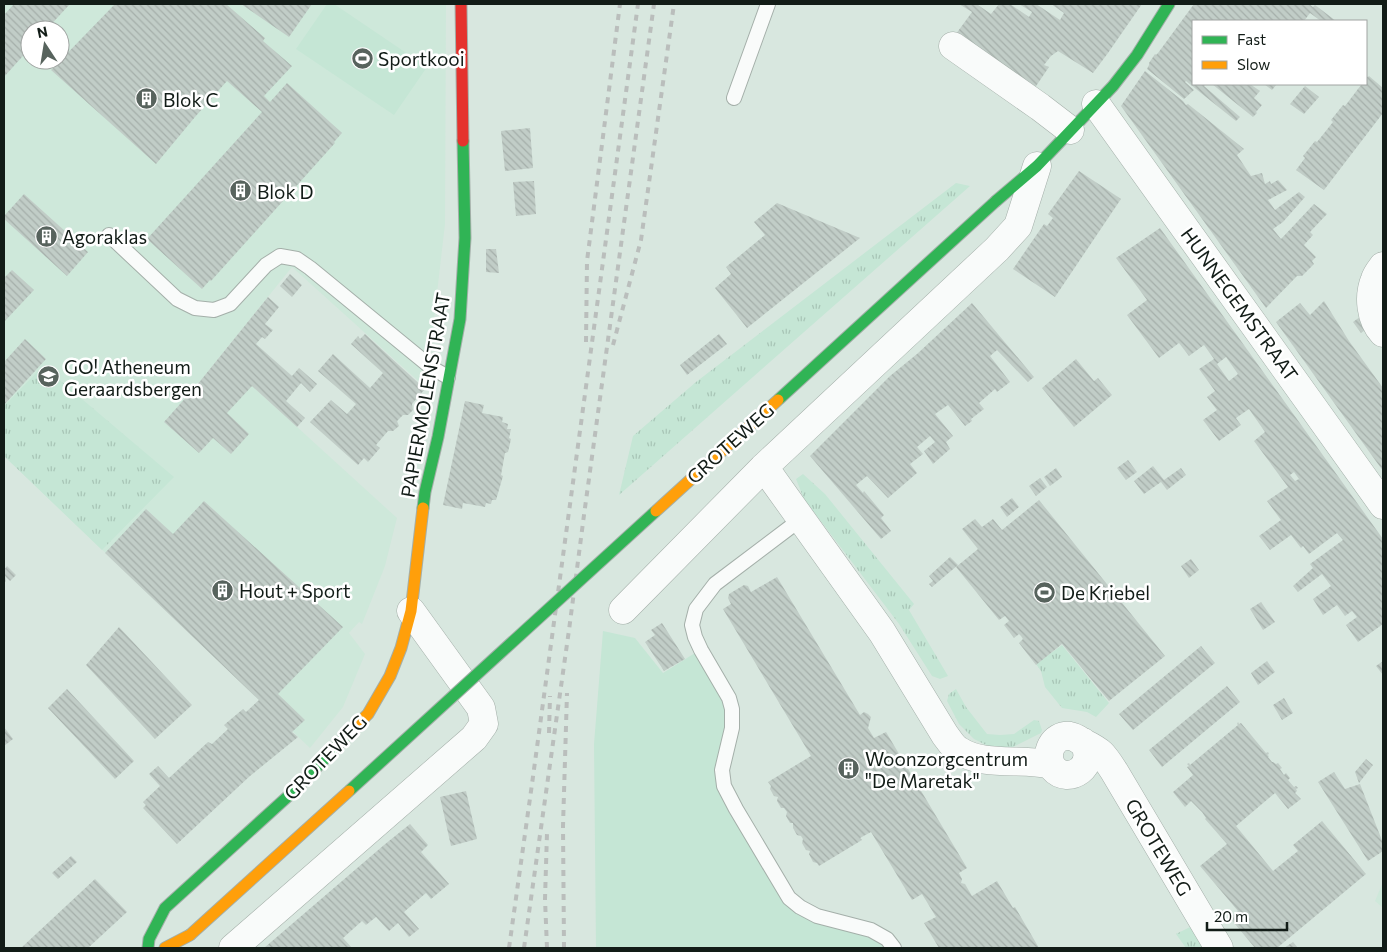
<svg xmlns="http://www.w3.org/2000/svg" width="1387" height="952" font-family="Commissioner,sans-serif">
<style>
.built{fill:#cee8da;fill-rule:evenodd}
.grass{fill:url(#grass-tufts)}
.park{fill:#c5e6d5}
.building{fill:url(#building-back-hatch);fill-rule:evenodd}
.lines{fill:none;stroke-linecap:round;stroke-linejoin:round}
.lane-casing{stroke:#a4afa9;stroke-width:16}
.street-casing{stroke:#a4afa9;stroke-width:29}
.fast-casing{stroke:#a4afa9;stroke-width:13}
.slow-casing{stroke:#a4afa9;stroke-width:13}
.jam-casing{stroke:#a4afa9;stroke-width:13}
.lane{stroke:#f9fbfa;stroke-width:14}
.street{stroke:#f9fbfa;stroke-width:28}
.fast{stroke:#30b455;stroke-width:11}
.slow{stroke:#ff9f0a;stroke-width:11}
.jam{stroke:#e5322d;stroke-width:11}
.rail{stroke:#babebc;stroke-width:4;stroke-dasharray:6 6;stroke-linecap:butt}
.fast-bridge-casing{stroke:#a4afa9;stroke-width:13;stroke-linecap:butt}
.slow-bridge-casing{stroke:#a4afa9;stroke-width:13;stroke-linecap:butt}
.fast-bridge{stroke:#30b455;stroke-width:11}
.slow-bridge{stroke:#ff9f0a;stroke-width:11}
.labels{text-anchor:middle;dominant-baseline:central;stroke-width:5;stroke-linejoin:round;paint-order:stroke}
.poi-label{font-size:19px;fill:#121c17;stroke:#fff;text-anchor:start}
.street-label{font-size:19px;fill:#121c17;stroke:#fff}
</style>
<defs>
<pattern id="grass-tufts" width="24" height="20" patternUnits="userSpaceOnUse" patternTransform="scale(1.25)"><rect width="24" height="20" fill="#c5e6d5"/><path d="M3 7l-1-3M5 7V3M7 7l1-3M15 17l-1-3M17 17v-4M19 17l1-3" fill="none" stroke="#a8c5b6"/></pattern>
<pattern id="building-back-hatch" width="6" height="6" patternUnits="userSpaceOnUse" patternTransform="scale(1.25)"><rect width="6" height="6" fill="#c1cdc7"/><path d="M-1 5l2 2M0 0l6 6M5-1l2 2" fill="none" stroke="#a5afaa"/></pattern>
</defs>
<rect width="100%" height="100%" fill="#d8e7df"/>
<path class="built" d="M4 4H446L445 224 426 388 292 267 197 385 252 386 397 518 385 566 362 624 359 622 349 633 365 654 343 707 310 748 4 456ZM30 30H60V60H30Z
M1383 882V908L1375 901Z"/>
<path class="grass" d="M956 183 970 186 619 495 633 436 696 382Z
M43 366 174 477 102 550 4 456V406Z
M803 474 825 494 914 604 909 610 948 676 940 679 932 676 899 624 804 499 796 479Z
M1062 645 1109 703 1096 717 1087 712 1062 708 1045 687 1041 671 1036 664Z
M956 689 966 707 987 734 1000 735 1014 734 1034 720 1039 721 1042 730 1041 733 1013 747 994 749 974 739 959 724 947 701 949 694Z
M1194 925 1207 948H1186L1176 934Z"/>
<path class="park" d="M327 4H334L427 67 394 115 296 49Z
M603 631 635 638 663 673 695 653C709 676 729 700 726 727 725 741 719 756 716 769L784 902C804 910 877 935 886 948H596L594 744Z"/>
<path class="building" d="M14 4H70L46 30H30V48L4 77V15Z
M115 4H226L265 38 263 41 292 66 264 96 270 102 287 83 342 133 334 142 335 143 211 281 210 280 202 289 147 239 262 112 227 81 195 117 156 164 51 70Z
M241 4H312L289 37Z
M959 4H978V5L991 14 999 4H1010L1029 17 1032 12 1019 4H1036L1060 20 1064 13 1051 4H1142L1108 53 1093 73 1058 51 1051 56 1044 65 1049 67 1032 92 953 38 972 12Z
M1194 4H1309L1313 7 1315 5 1336 21H1321L1310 13 1304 21H1193V84H1206L1204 86 1240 117 1236 121 1186 81 1185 82 1194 90 1184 99 1147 69 1149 65V63L1155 54 1156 55 1158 53Z
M1145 71 1183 101 1186 105 1188 104 1244 149 1237 155 1251 176 1262 173 1265 184 1270 181 1271 184 1278 180 1287 190 1268 200 1275 210 1299 192 1305 197 1283 222 1273 229 1281 239 1314 204 1327 214 1310 232 1313 235 1304 245 1316 257 1312 261 1314 264 1302 276H1297L1266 308 1121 106Z
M1366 76 1368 77 1369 76 1383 88V113L1324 190 1296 170 1305 158 1303 156 1315 141 1317 142 1333 122 1331 120 1343 105 1345 106 1361 85 1359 84H1366Z
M1212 84H1250L1260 91 1254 98 1262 105 1256 112 1257 113 1253 117Z
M1264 84H1277L1272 90Z
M1305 86 1319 97 1304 114 1290 104Z
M530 128 533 168 505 171 501 131Z
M1079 171 1121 199 1055 297 1013 269 1044 224 1047 226 1053 218 1048 214Z
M534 181 536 214 516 216 513 182Z
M24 194 88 252 67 276 4 219V216Z
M777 203 860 238 747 328 715 288 731 274 726 267 765 235 754 222Z
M1160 228 1383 539V624L1358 642 1346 625 1357 617 1352 611 1345 616 1337 605 1323 615 1313 599 1331 586 1322 574 1298 592 1293 586 1313 568 1310 564 1343 540 1337 533 1309 554 1303 546 1301 548 1291 535 1270 550 1259 536 1281 520 1267 501 1288 487 1254 441 1265 432 1249 409 1236 418 1241 425 1219 441 1203 420 1217 410 1207 397 1215 391 1199 369 1214 359 1204 345 1189 356 1179 343 1159 358 1127 315 1147 300 1116 258ZM1226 357 1238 374 1229 381 1217 364ZM1294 472 1299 479 1295 481 1290 475Z
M486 249H496L499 273 486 272Z
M12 270 34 290 4 322V278Z
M290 274 302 285 292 297 280 286Z
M268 297 279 307 265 324 273 330 265 339 262 337 256 344 292 376 299 368 317 384 310 392 301 383 286 401 305 418 297 427 252 386 227 413 249 434 231 454 213 438 199 453 164 422 197 385Z
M1324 301 1349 341 1383 388V471L1276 322 1300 303 1310 315Z
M972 303 1034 377 1028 382 997 350 990 356 1010 382 997 392 995 389 979 403 984 409 971 419 972 421 965 426 948 405 935 414 953 436 946 442 950 449 933 464 924 451 935 442 930 436 917 447 923 454 910 464 917 473 888 498 867 476 856 485 863 493 864 491 884 515 881 518 891 531 881 539 810 456 890 376 917 354Z
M1364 314 1372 325 1361 333 1353 322Z
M365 334 425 389 412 404 413 410 408 415H403L397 421 399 426 393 431H388L376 445 380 448 368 462 364 458 358 465 310 422 331 400 347 414 356 404 318 371 333 354 370 388 383 373 351 344 358 336 360 339Z
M719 334 727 344 687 375 680 365Z
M25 339 46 359 4 405V362Z
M1076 359 1094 381 1098 378 1112 395 1074 427 1042 388Z
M465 401 484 405 482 413 503 417 502 422 508 424 507 429H511L509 438 511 439 508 452 505 453 501 475 503 476 496 500H492L491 504 486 503 485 507 463 503 462 509 443 505Z
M1128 460 1137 472 1126 480 1117 468Z
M1153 466 1164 480 1181 468 1186 475 1167 490 1161 482 1144 494 1134 481Z
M1056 468 1062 477 1050 486 1044 477Z
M1040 478 1047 487 1036 496 1029 486Z
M1012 498 1019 507 1007 517 1000 507Z
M1039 500 1165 656 1109 701 1062 644 1036 665 1019 643 1023 639 1021 636 1019 634 1014 638 1004 625 1009 621 1005 616 999 620 956 567 978 549 962 529 975 519 982 527 993 519 1002 530Z
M204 501 343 627 278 694 305 720 292 732 298 737 250 776 177 844 143 808 146 805 143 802 160 786 149 774 158 766 169 778 208 742 212 744 228 729 224 725 243 709 246 712 259 700 105 553 146 509 173 534Z
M950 557 958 565 932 587 929 584 933 581 929 576Z
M1191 559 1199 570 1189 578 1181 566Z
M7 566 16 575 10 581 5 576 6 581 4 583 5 576 4 570Z
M777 577 860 715 864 712 868 714 871 717 868 728 874 738 886 732 967 868 959 873 962 879 961 883 965 884 972 896 997 881 1013 908 1015 907 1039 948H939L924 923 936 917 922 894 912 900 871 832 860 838 862 840 819 866 817 863 813 862 809 854 810 851 806 850 802 843 803 839 801 836 797 835 793 828V823H790L786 816 787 812 784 808H781L777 801 778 797 774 796 770 789 771 786 768 782 811 756 723 609 731 604 728 598 729 594 744 585 748 586 751 592Z
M1261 602 1275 622 1263 630 1250 609Z
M662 623 685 659 664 671 645 642 655 635 651 630Z
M119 627 192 705 155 739 86 665Z
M1201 646 1215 663 1133 730 1119 714Z
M1267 661 1275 672 1258 685 1251 673Z
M1383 661V675L1376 666Z
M1227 686 1240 702 1162 767 1149 750Z
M67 689 134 761 115 779 48 708Z
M1284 698 1293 713 1282 720 1273 705Z
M1238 722 1239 724 1241 723 1266 753 1268 752 1269 754 1267 755 1269 756 1268 757 1272 762H1273L1276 764 1278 763 1282 768 1280 769 1284 775 1286 773 1290 778 1288 780 1294 787 1296 786 1298 788 1296 789 1297 791 1295 793 1301 799 1288 809 1275 793 1236 826 1273 871 1298 851 1293 845 1322 821 1366 874 1277 948H1255L1230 918 1238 911 1200 866 1227 844 1205 819 1206 818 1202 812 1191 801 1185 807 1173 792 1193 775 1187 767 1189 766 1187 764 1189 763 1190 765 1238 725 1237 724Z
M4 727 13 739 4 746Z
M1366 759 1373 765 1359 783 1355 772Z
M1334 772 1345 789 1360 784 1383 843V851L1368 861 1318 782Z
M466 791 477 839 451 846 440 797Z
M410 824 428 845 421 852 449 884 431 899 426 893 404 912 419 929 409 937 398 923 389 931 376 917 366 925 362 921 343 938 352 948H264L384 845Z
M71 856 77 862 58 879 52 873Z
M95 879 127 912 88 948H21Z
M1293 942 1298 948H1284Z"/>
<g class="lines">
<defs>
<path id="lane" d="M734 98 768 4
M109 235 177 299 195 308 214 310 230 304 266 265 280 256 297 259 310 268 432 368 448 377
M801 519 715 584 696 609 692 625 695 637 701 650 729 698 732 709V728L722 770 724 786 736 809 789 898 800 907 817 916 871 930 887 939 894 948"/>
<path id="street" d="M953 46 1040 107 1070 130
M1096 104 1383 505
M1383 266C1380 270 1376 275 1375 279 1368 296 1370 319 1383 333
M764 467 882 632 945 735C949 740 953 747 958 750 985 768 1022 757 1051 765
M623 610 764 467 997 249 1018 226 1037 166
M1083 742C1099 766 1068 786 1053 768 1043 754 1053 734 1070 736 1076 737 1079 740 1084 743 1102 752 1103 754 1114 771L1219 948
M233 948 474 738 484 724 481 708 411 611"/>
<path id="fast" d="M996 201 1037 166 1113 86 1137 55 1169 4
M423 508 425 492 438 437 460 319 465 238 463 141
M148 948 149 939 165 908 296 789 352 730"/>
<path id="slow" d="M352 730 368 714 390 676 401 648 411 611 423 508
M165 948 190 935"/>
<path id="jam" d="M461 4 463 141"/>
</defs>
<use href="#lane" class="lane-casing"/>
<use href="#street" class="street-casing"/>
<use href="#fast" class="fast-casing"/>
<use href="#slow" class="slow-casing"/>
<use href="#jam" class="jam-casing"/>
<use href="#lane" class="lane"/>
<use href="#street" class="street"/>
<use href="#fast" class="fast"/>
<use href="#slow" class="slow"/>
<use href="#jam" class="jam"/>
<path class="rail" d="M586 342 587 261 620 4
M613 345 641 240 674 4
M549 733 550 696
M509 948 532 784 638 4
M524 948 569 630 584 515 654 4
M547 948 545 899 547 833
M564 948 563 826 567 693"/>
<defs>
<path id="fast-bridge" d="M778 400 996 201
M349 791 656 511"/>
<path id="slow-bridge" d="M656 511 778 400
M190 935 349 791"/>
</defs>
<use href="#fast-bridge" class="fast-bridge-casing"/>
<use href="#slow-bridge" class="slow-bridge-casing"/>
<use href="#fast-bridge" class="fast-bridge"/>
<use href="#slow-bridge" class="slow-bridge"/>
</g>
<defs>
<symbol id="stadium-disc" viewBox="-11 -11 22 22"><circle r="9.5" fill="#57635d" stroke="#fff"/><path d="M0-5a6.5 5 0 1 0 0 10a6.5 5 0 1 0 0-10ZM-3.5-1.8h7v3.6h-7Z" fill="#fff"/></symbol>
<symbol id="building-disc" viewBox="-11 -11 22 22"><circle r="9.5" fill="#57635d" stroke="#fff"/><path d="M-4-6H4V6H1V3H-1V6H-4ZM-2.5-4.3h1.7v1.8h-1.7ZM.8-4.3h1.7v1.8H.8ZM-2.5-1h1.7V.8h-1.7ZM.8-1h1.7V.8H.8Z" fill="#fff"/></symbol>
<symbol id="school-disc" viewBox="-11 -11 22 22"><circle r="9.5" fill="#57635d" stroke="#fff"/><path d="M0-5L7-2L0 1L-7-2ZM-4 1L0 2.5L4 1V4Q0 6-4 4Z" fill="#fff"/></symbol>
</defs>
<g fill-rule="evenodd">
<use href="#stadium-disc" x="350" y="46" width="25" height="25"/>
<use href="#building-disc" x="134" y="86" width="25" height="25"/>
<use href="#building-disc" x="228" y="178" width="25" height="25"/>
<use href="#building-disc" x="34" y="224" width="25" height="25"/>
<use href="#school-disc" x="36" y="364" width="25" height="25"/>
<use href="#building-disc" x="210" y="578" width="25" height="25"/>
<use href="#stadium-disc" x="1032" y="580" width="25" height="25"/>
<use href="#building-disc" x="836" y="756" width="25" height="25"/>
</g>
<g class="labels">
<g class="poi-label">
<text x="378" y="58">Sportkooi</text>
<text x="163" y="99">Blok C</text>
<text x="257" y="191">Blok D</text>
<text x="62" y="236">Agoraklas</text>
<text x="64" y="366">GO! Atheneum<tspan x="64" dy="22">Geraardsbergen</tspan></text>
<text x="239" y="590">Hout + Sport</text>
<text x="1061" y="592">De Kriebel</text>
<text x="865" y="758">Woonzorgcentrum<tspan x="865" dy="22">"De Maretak"</tspan></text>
</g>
<g class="street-label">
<text transform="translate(1240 304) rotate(54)">HUNNEGEMSTRAAT</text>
<text transform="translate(425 395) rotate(-80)">PAPIERMOLENSTRAAT</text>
<text transform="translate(730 443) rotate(-42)">GROTEWEG</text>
<text transform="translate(325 757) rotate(-46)">GROTEWEG</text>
<text transform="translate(1159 847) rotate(59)">GROTEWEG</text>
</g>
</g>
<rect width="1387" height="952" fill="none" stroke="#121c17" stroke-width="10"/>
<rect x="1192" y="20" width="175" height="65" fill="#ffffff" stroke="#a0a4a2"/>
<rect x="1202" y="36" width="25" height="8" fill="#30b455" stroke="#a0a4a2"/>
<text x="1237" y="45" font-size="15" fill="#121c17">Fast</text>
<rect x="1202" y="61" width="25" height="8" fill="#ff9f0a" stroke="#a0a4a2"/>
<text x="1237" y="70" font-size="15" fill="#121c17">Slow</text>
<g transform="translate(45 45) rotate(348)"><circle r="24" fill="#ffffff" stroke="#a0a4a2"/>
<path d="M0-4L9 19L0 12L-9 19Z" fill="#57635d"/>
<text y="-8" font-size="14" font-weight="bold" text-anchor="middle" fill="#121c17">N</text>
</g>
<path d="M1207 922v8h80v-8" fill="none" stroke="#121c17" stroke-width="2.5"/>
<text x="1214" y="922" font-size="15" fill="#121c17" stroke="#ffffff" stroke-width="4" paint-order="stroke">20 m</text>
</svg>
